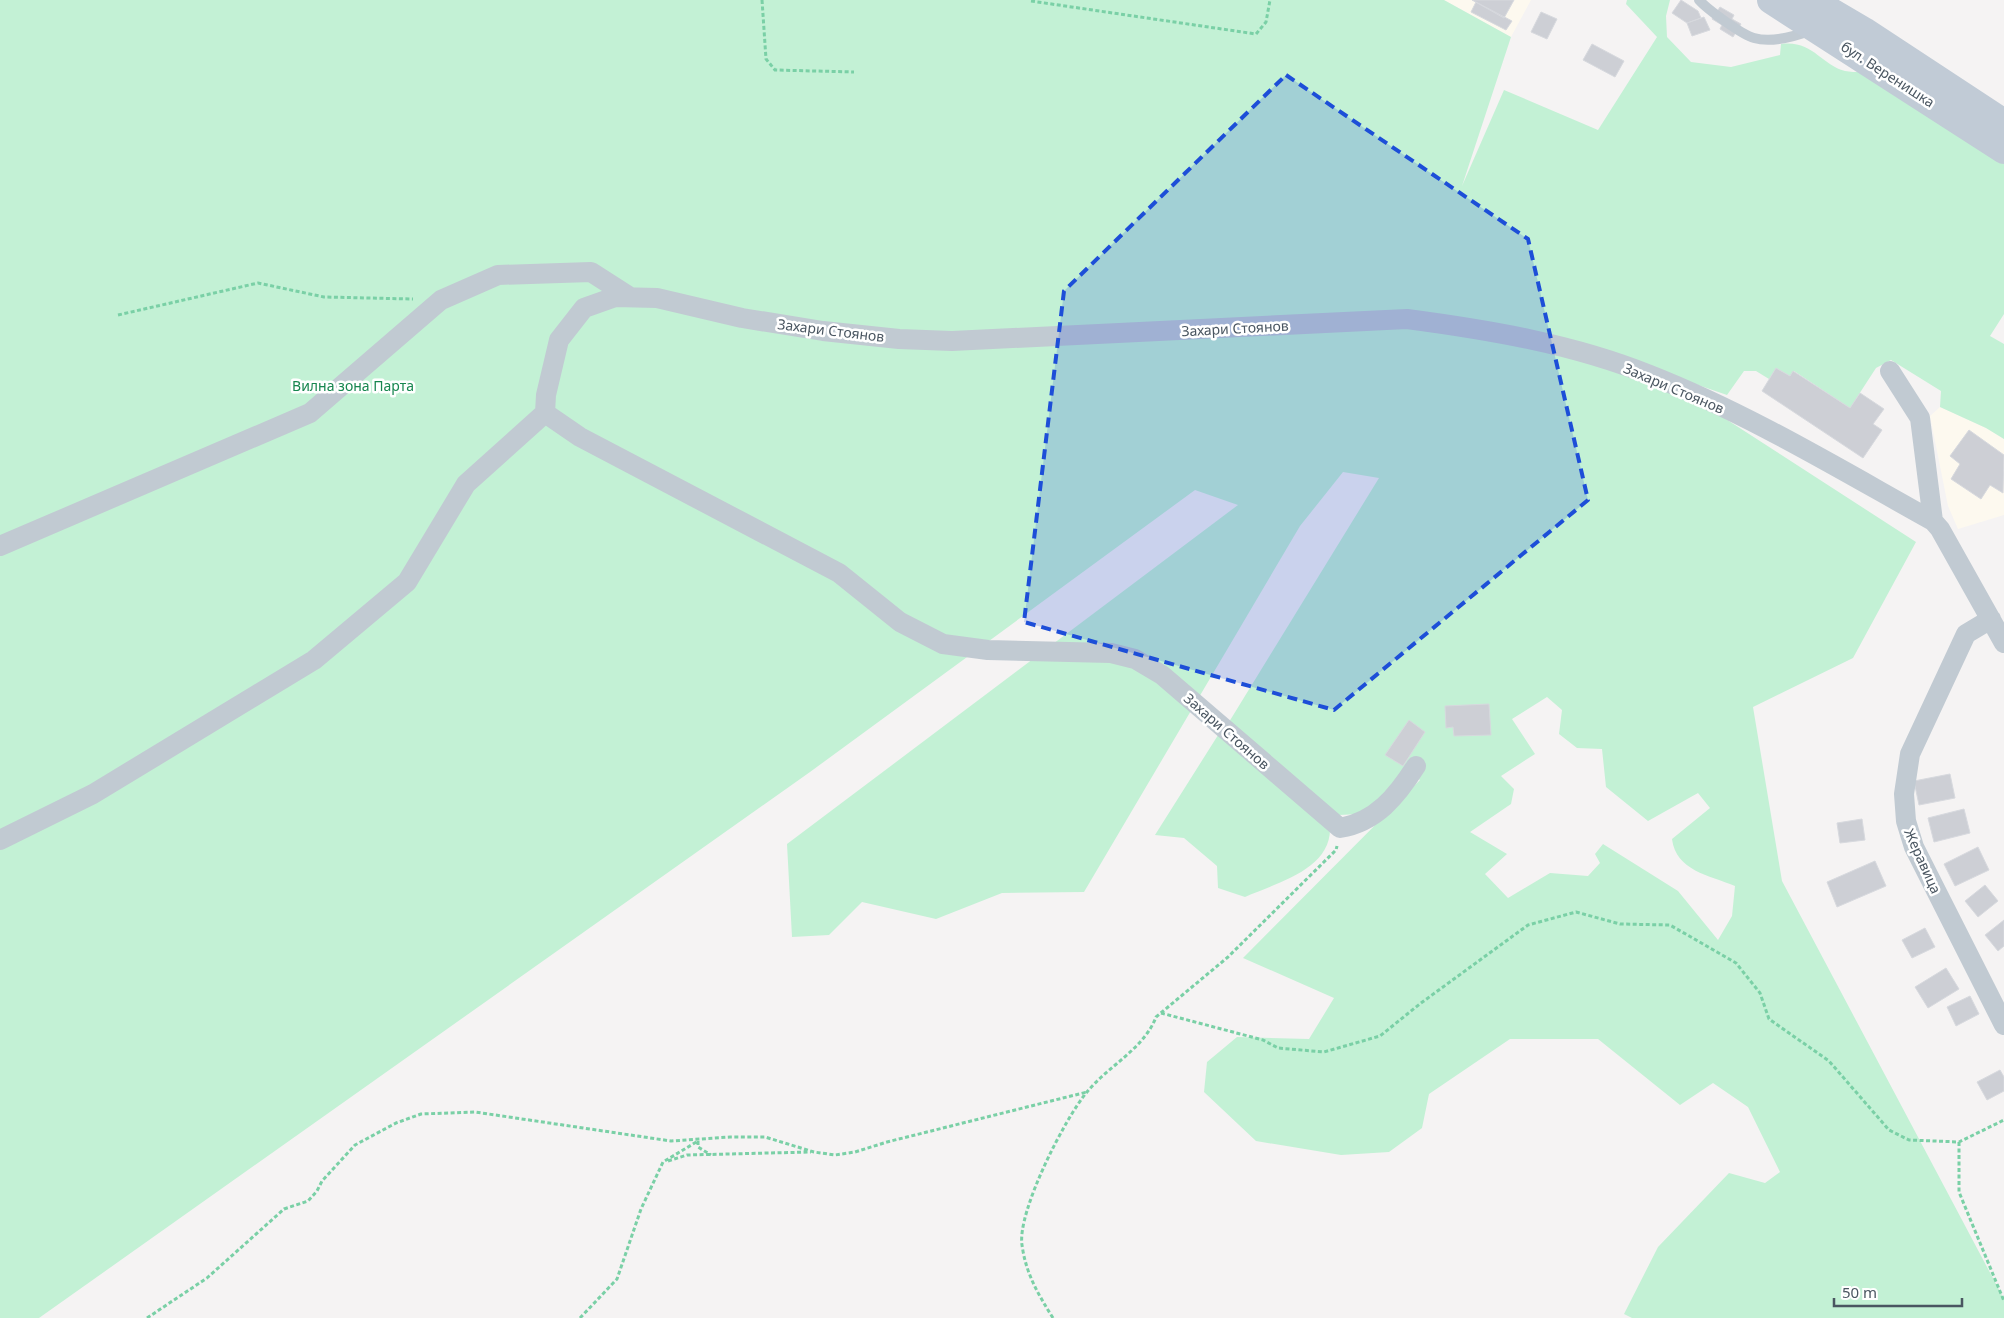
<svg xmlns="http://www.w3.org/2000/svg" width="2004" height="1318" font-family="'Noto Sans',sans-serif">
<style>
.commercial{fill:#fdf9ef}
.green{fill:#c3f1d5;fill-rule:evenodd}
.building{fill:#cdcfd5;stroke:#d7d9de}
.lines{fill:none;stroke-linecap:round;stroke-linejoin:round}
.path{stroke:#7ad0a6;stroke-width:3;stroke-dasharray:4 2.5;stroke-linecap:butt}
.lane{stroke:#c1cad2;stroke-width:10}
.street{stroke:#c1cad2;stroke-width:20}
.secondary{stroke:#c1cbd6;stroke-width:28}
.marked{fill:#1d4ed8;fill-opacity:0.2;stroke:#1d4ed8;stroke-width:4;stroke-dasharray:10 6;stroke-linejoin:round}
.labels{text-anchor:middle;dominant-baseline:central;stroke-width:5;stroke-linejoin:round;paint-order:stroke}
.street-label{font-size:14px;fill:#4a5661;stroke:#fff}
.park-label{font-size:14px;fill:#17864f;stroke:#fff}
</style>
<rect width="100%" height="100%" fill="#f5f3f3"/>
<path class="commercial" d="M1444 0H1531L1511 37Z
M1940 407 1986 428 2004 439V515L1958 529 1948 506 1930 416Z"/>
<path class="green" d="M0 0H1444L1511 37 1462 186 1504 90 1598 130 1657 37 1626 4 1627 0H1670L1666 16 1667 37 1691 62 1731 67 1780 55 1781 44C1813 40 1821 65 1845 71 1850 72 1856 72 1861 72L2004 164V314L1990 336 2004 344V439L1986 428 1940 407 1941 391 1891 360 1876 368 1850 408 1794 371 1790 376 1776 368 1769 379 1756 371H1744L1727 395 1582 345 1718 414 1916 542 1853 658 1753 707 1782 881 2004 1299V1318H1632L1624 1314 1658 1247 1729 1173 1765 1183 1780 1172 1748 1107 1713 1083 1680 1105 1598 1039H1510L1429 1094 1422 1128 1389 1152 1341 1155 1256 1141 1204 1092 1207 1062 1237 1037 1309 1039 1334 998 1243 958 1420 780 1405 769 1384 796 1360 814 1339 815 1229 722 1379 478 1343 472 1300 526 1084 892 1002 893 936 919 862 902 829 935 792 937 787 844 1238 505 1195 490 810 772 39 1318H0ZM1547 697 1562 710 1559 734 1577 748 1602 749 1606 787 1648 821 1698 793 1710 808 1672 839C1676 871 1709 875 1735 886L1732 916 1718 940 1678 891 1603 844 1595 854 1600 863 1588 876 1550 873 1508 898 1485 874 1507 854 1470 832 1511 804 1514 789 1501 776 1535 754 1512 719Z
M1220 732 1330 829C1330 870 1276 883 1245 897L1218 888 1217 866 1184 838 1155 835Z"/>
<path class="building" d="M1472 0H1514L1504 18Z
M1681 0 1698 11 1701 18 1687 23 1672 13Z
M1476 2 1512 21 1506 30 1471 12Z
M1720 7 1734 15 1732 19 1741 24 1733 37 1720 29 1722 25 1712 19Z
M1541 12 1557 19 1547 39 1531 32Z
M1704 17 1710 30 1692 36 1687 23Z
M1592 44 1624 61 1615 77 1583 60Z
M1776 368 1790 376 1793 371 1850 408 1860 393 1884 409 1873 424 1882 430 1863 458 1762 391Z
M1969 430 2004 455 2003 493 1990 485 1981 499 1951 479 1960 464 1950 456Z
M1489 704 1491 735 1454 736 1453 727 1446 728 1445 706Z
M1409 720 1425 732 1403 766 1385 755Z
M1950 774 1955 798 1919 805 1914 781Z
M1964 809 1970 833 1934 842 1928 818Z
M1862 819 1865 840 1840 843 1837 823Z
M1978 847 1989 870 1955 886 1944 864Z
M1875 861 1886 886 1837 907 1827 882Z
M1985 885 1998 901 1978 917 1965 901Z
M2004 920V946L1998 951 1985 935Z
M1925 928 1935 947 1912 958 1902 940Z
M1946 968 1959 989 1928 1008 1915 987Z
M1970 996 1979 1014 1956 1026 1947 1007Z
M2000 1070 2004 1077V1091L1987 1100 1977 1082Z"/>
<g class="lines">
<path class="path" d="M762 0 766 59 775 70 854 72
M1031 1 1256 34 1266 22 1270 0
M118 315 258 283 324 297 413 299
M1161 1013 1263 1040 1278 1048 1324 1052 1380 1036 1421 1003 1528 925 1576 912 1620 924 1670 925 1736 963 1760 993 1769 1019 1829 1061 1889 1130 1909 1140 1959 1142 2004 1120
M698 1141V1147L711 1155
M1959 1142V1192L2004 1301
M668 1161 687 1155 811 1152
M147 1318 207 1278 284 1209 308 1201 317 1191 322 1181 355 1145 396 1123 421 1114 475 1112 671 1141 730 1137H765L814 1152 835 1155 855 1152 887 1142 1087 1092
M580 1318 617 1279 641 1209 663 1162 698 1141
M1053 1318C1038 1294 1026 1274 1022 1245 1017 1212 1065 1118 1087 1092 1108 1066 1144 1049 1156 1017L1228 957 1336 850 1337 846"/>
<path class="lane" d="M1699 0C1707 9 1742 35 1754 38 1771 43 1796 36 1812 30"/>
<path class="street" d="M1890 371 1920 418 1933 521
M0 546 310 413 441 300 498 275 591 272 630 297
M1991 619 1966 634 1910 754 1904 794 1906 821 1914 847 2004 1025
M1416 766C1397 796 1376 822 1340 828L1162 675 1135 659 1111 653 988 650 943 644 900 622 839 573 580 437 545 413 546 395 559 340 584 308 615 297 657 298 742 318 823 331 899 339 952 341 1407 319C1490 330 1573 344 1650 375 1749 414 1841 470 1933 521L1940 529 2004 643
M0 840 93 794 314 660 407 582 466 484 545 413"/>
<path class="secondary" d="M1771 0 2004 150
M1811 0 1864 31 2004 123"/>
</g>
<path class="marked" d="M1286 75 1528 239 1588 500 1334 710 1024 622 1064 291Z"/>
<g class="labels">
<g class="street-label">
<text transform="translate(1888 74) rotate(33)">бул. Веренишка</text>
<text transform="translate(1235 328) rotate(-3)">Захари Стоянов</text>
<text transform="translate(831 330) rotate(7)">Захари Стоянов</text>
<text transform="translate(1674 388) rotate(23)">Захари Стоянов</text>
<text transform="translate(1227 731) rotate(41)">Захари Стоянов</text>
<text transform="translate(1923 861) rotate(66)">Жеравица</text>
</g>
<g class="park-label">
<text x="353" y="385">Вилна зона Парта</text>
</g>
</g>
<path d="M1834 1298v8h128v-8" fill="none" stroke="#4a5661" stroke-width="2.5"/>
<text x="1842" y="1298" font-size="15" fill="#4a5661" stroke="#ffffff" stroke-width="4" paint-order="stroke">50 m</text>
</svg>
